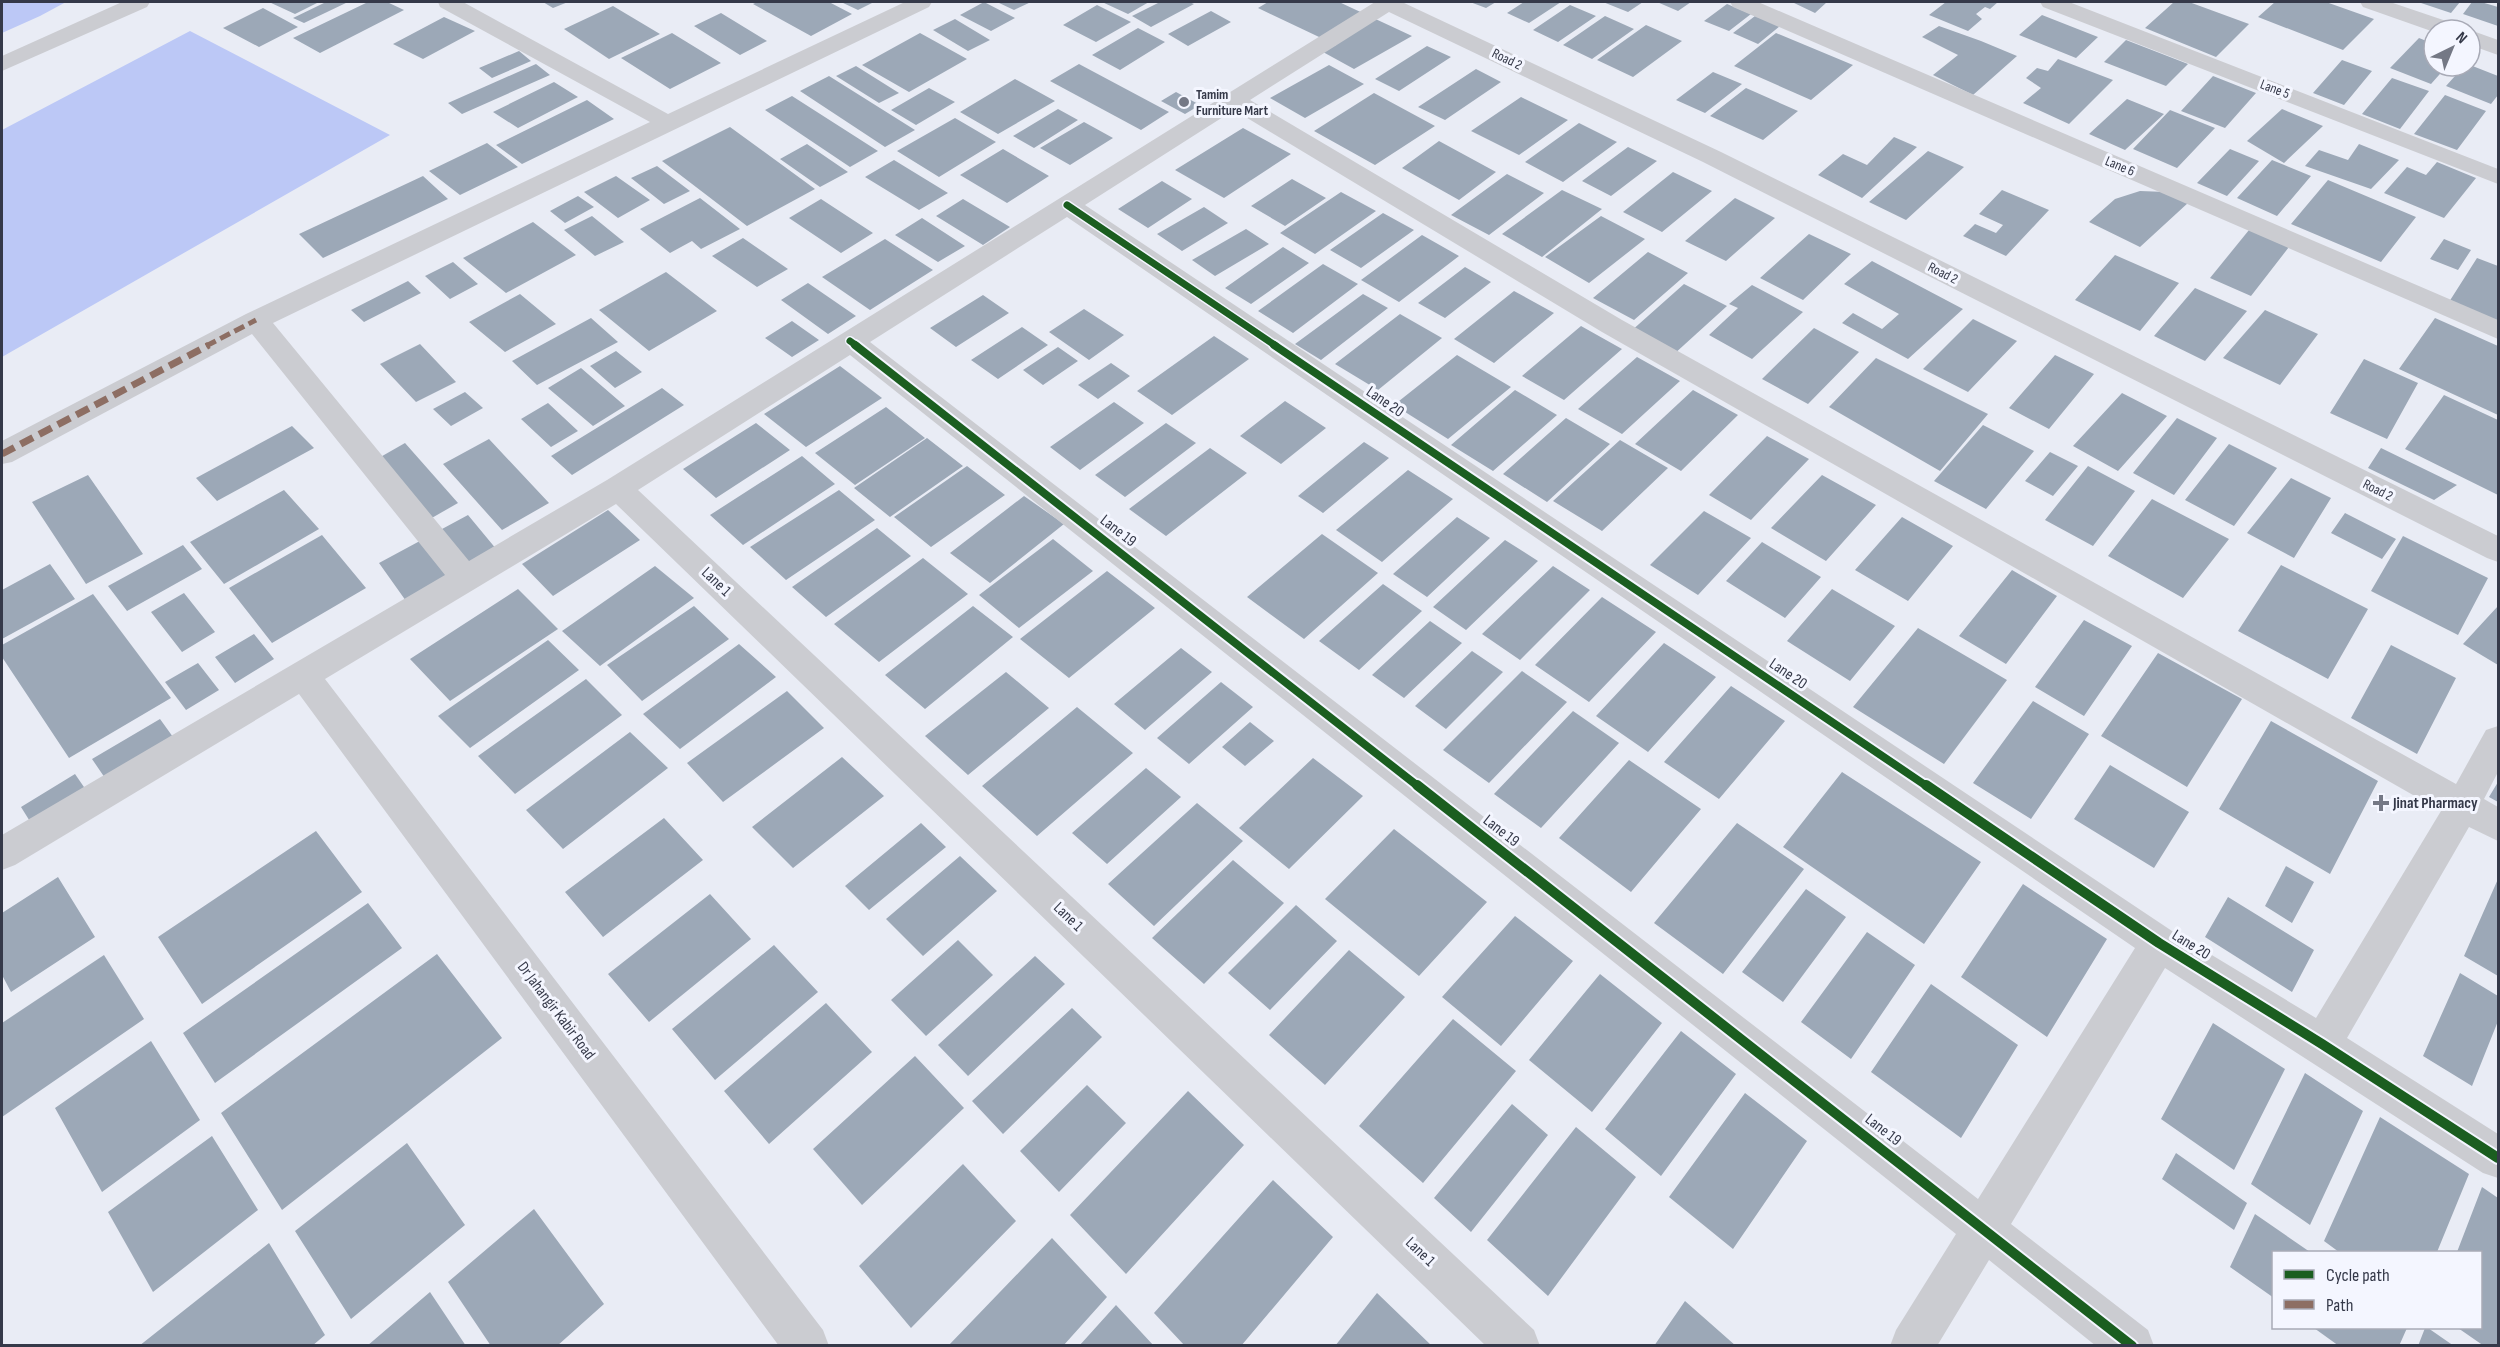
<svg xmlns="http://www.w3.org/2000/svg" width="2500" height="1347" font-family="'Sofia Sans Condensed',sans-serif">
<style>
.water{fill:#bcc8f6}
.building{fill:#9ca8b7}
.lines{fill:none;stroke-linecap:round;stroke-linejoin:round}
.street{fill:#cbccd1;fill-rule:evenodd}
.quiet-far1{stroke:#8d6e63;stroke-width:5;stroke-dasharray:11 5;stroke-linecap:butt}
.quiet{stroke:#8d6e63;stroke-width:7;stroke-dasharray:14 7;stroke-linecap:butt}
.cycleway-far2-casing{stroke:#f4f6ff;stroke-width:10}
.cycleway-far1-casing{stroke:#f4f6ff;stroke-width:12}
.cycleway-casing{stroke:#f4f6ff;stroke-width:14}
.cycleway-far2{stroke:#1b5e20;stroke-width:7}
.cycleway-far1{stroke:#1b5e20;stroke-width:8}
.cycleway{stroke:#1b5e20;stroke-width:10}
.poi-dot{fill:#747885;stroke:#f4f6ff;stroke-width:2}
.labels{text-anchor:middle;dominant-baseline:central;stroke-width:6;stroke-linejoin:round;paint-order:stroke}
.far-street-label{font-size:14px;fill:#353949;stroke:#f4f6ff}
.far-poi-label{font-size:14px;font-weight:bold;fill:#353949;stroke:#f4f6ff;text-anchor:start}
.street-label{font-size:16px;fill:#353949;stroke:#f4f6ff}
.poi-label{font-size:16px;font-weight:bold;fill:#353949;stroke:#f4f6ff;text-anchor:start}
</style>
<rect width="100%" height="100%" fill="#e9ecf5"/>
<path class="water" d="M2 2H66L40 16 2 33Z
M190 31 390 135 2 357V130Z"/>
<path class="building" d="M269 2H319L295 14Z
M326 2H348L304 23 293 18Z
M368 2H387L404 10 320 53 293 38Z
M543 2H568L553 8Z
M757 2H829L852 14 811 36 753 4Z
M841 2H874L858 10Z
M984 2 1015 18 991 31 960 15Z
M997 2H1031L1014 10Z
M1102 2H1149L1128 14Z
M1160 2H1189L1194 4 1151 27 1132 16Z
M1268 2H1339L1412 36 1354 69 1323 52 1336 45 1258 8Z
M1470 2H1496L1486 8Z
M1524 2H1561L1529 23 1507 13Z
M1603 2H1643L1628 12Z
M1657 2H1691L1678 11Z
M1792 2H1827L1815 13Z
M1946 2H1998L1990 9 1985 7 1976 14 1982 19 1968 31 1929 15Z
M2174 2H2189L2249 24 2216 57 2145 28Z
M2275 2H2326L2374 19 2343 50 2258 17Z
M2418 2H2460L2451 13Z
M2472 2H2481L2498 7V26L2463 14Z
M1727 4 1751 14 1729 31 1704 21Z
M1097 5 1131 22 1096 42 1063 25Z
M1570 5 1596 16 1558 42 1533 30Z
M613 6 660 34 609 59 564 29Z
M263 8 298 27 259 47 223 28Z
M1211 11 1231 22 1188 46 1168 34Z
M721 13 767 41 740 55 694 26Z
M2042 15 2098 37 2076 58 2019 35Z
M1605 16 1634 29 1592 59 1563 45Z
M1755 16 1780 26 1758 44 1733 33Z
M444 17 475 31 423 59 393 44Z
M955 19 990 40 968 51 933 30Z
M1646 25 1682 41 1633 77 1597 60Z
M1939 26 1981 41 2017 56 1973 95 1933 75 1958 55 1922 37Z
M1138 28 1165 42 1120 70 1092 55Z
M672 33 721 63 670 89 621 58Z
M920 33 967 59 909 92 862 65Z
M1776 33 1853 65 1811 100 1734 66Z
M2419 38 2434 44V66H2447L2431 84 2390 68Z
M2126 40 2188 64 2166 86 2104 62Z
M1427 46 1451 57 1399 91 1375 79Z
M519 51 531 61 492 78 479 68Z
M2058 59 2113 80 2069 124 2023 103 2041 88 2026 78 2037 68 2048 71Z
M2342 60 2372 71 2344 105 2313 93Z
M536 64 550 75 462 114 448 103Z
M1079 64 1169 112 1141 130 1050 81Z
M1329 65 1364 84 1305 118 1270 98Z
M2470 65 2498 76V95L2491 104 2446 86 2464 66Z
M856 66 899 93 879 103 836 76Z
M1476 69 1501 82 1445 120 1418 107Z
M1713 72 1742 84 1705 113 1676 100Z
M829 76 915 130 885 147 800 91Z
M2213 76 2256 93 2225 128 2181 111Z
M2392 78 2429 91 2400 129 2362 114Z
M1015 79 1055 101 998 134 960 112Z
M554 82 578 97 518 128 493 112Z
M929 88 955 102 916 125 891 110Z
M1746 88 1798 111 1763 140 1710 116Z
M1176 92 1200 105 1185 114 1161 101Z
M1374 93 1435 126 1375 165 1314 131Z
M2445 95 2486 111 2457 150 2414 134Z
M792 96 878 151 850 167 765 110Z
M1521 97 1568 120 1519 155 1471 131Z
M2127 99 2164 114 2125 150 2089 134Z
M587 100 614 119 522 164 496 145Z
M1058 109 1078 120 1034 148 1013 136Z
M2282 109 2323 126 2284 163 2247 141Z
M2170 110 2215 128 2177 168 2133 149Z
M955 118 996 142 939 177 897 151Z
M1084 122 1113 138 1070 165 1040 148Z
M1579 123 1617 142 1563 182 1525 162Z
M730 127 815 189 747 226 662 161Z
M1243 128 1291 154 1224 198 1175 170Z
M1894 137 1917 147 1862 198 1818 175 1843 154 1867 165Z
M1439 141 1496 172 1459 200 1402 168Z
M487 143 518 167 460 195 429 171Z
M807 144 848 172 820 187 780 159Z
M2359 144 2399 160 2371 189 2305 166 2319 150 2348 160Z
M1628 147 1657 161 1611 196 1582 181Z
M1003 149 1049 176 1007 203 960 175Z
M2230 149 2259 161 2227 196 2197 183Z
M1928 151 1964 167 1906 220 1869 202Z
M894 160 948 193 919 210 865 177Z
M2272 160 2311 176 2277 216 2237 198Z
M2437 162 2476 178 2444 218 2384 193 2407 167 2426 175Z
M657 166 690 191 664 204 631 178Z
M1673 172 1712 191 1662 232 1623 212Z
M1507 174 1544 193 1489 235 1451 215Z
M423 176 448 199 323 258 299 234Z
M616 176 650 200 618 218 584 192Z
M1292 179 1326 198 1285 226 1251 206Z
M2328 180 2416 217 2381 262 2291 224Z
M1162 181 1192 199 1148 228 1118 209Z
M1562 190 1602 209 1542 257 1502 234Z
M2002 190 2049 210 2006 256 1963 236 1975 224 1996 233 2003 225 1979 214Z
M2140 191 2166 192 2189 202 2140 247 2089 222 2115 199Z
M1341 192 1376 211 1315 254 1280 233Z
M578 196 594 207 565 223 550 211Z
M700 198 740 229 701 249 692 241 670 253 640 229Z
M1735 198 1775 218 1726 261 1685 241Z
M821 199 873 233 841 253 789 218Z
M963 199 1010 227 983 245 936 216Z
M1204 207 1228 223 1182 251 1157 234Z
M1383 213 1414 230 1361 268 1330 250Z
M592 216 624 242 595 256 564 230Z
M1601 216 1645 239 1589 283 1545 257Z
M922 218 965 246 938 262 895 235Z
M533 222 576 255 506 293 463 258Z
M1246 229 1269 244 1215 276 1192 260Z
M2249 230 2289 247 2251 296 2210 278Z
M1809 234 1851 254 1803 300 1760 278Z
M1422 235 1459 256 1399 302 1361 280Z
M743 238 788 269 757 287 712 256Z
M885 239 933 270 870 310 822 277Z
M2444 239 2471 250 2458 270 2430 259Z
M1283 247 1309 263 1251 304 1225 288Z
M1648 252 1688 273 1634 320 1593 298Z
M2115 255 2179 283 2140 331 2075 300Z
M2477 258 2498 266V323L2449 302Z
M1872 261 1963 309 1908 359 1842 323 1853 313 1882 329 1899 314 1844 284Z
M453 262 478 284 450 299 425 276Z
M1323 264 1358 284 1293 333 1258 311Z
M1465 267 1491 282 1445 318 1418 303Z
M666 272 717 311 649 351 599 310Z
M408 281 421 293 364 322 351 310Z
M808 283 856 316 828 334 781 300Z
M1684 284 1727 306 1673 355 1630 332Z
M1752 285 1803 312 1752 359 1709 335 1738 308 1729 304Z
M2195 288 2247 311 2205 361 2154 336Z
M1514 291 1554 313 1494 363 1454 339Z
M520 294 556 324 505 352 469 322Z
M1363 294 1388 308 1321 360 1295 344Z
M983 295 1009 313 956 347 930 328Z
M1084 309 1124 335 1089 360 1049 332Z
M2265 310 2318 334 2280 385 2223 358Z
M1400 314 1442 338 1378 390 1335 364Z
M591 318 618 342 537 385 512 361Z
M2435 318 2498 346V415L2399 369Z
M1973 319 2017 341 1968 392 1923 369Z
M792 321 819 340 792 357 765 338Z
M1581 326 1622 349 1564 400 1522 376Z
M1022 327 1048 345 998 379 971 360Z
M1814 328 1859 352 1808 404 1762 379Z
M1214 336 1249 359 1172 415 1137 391Z
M420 344 456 382 416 402 380 364Z
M1058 347 1078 361 1043 385 1023 370Z
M616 351 642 372 615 388 590 366Z
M1457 355 1511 387 1448 439 1394 405Z
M2055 355 2094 374 2049 429 2009 408Z
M1637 357 1680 381 1622 434 1578 409Z
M1876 358 1988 414 1940 471 1829 407Z
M2364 359 2418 383 2387 439 2330 413Z
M1111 363 1130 376 1098 399 1078 385Z
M840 366 882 398 806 447 764 414Z
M581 368 625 406 593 426 548 388Z
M662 388 684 405 572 475 551 456Z
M1515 390 1557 415 1493 471 1451 445Z
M1693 390 1738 415 1681 471 1635 444Z
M465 392 483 408 451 426 433 409Z
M2122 393 2167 416 2118 471 2073 446Z
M2444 395 2498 420V495L2405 449Z
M1285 401 1326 428 1281 464 1240 436Z
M1114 402 1144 423 1080 470 1050 447Z
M548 403 578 431 551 447 521 419Z
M886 407 925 438 855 485 815 453Z
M1566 418 1610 444 1547 502 1503 474Z
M2177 418 2217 438 2174 495 2133 473Z
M756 423 790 450 716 498 683 469Z
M1166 423 1196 443 1125 497 1095 475Z
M1983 425 2034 451 1986 509 1934 481Z
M292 426 314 448 217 501 196 478Z
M1767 436 1809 459 1751 520 1709 495Z
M927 438 963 466 890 517 854 488Z
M489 439 549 503 502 530 443 464Z
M1620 440 1668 468 1602 531 1553 501Z
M1364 442 1389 458 1323 513 1298 496Z
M405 443 458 503 430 519 377 459Z
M2229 444 2277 468 2234 526 2185 500Z
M1210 448 1247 473 1166 536 1129 509Z
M2381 448 2457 485 2434 500 2368 468Z
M2050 452 2078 466 2053 496 2025 481Z
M802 456 835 484 743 545 710 515Z
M967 466 1005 495 931 547 894 517Z
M2088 466 2135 491 2093 546 2045 520Z
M1408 470 1453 499 1382 562 1336 530Z
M88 475 143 554 86 584 32 502Z
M1822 475 1876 505 1826 561 1771 528Z
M2291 478 2331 498 2294 558 2247 533Z
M284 490 319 529 224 584 190 542Z
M839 490 875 520 786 580 750 547Z
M1024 496 1064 524 990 583 950 553Z
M2152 499 2229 539 2183 598 2108 556Z
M608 510 640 540 553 596 522 564Z
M1704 511 1751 538 1698 595 1650 565Z
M2345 513 2396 539 2382 559 2331 533Z
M468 515 497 550 406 601 379 563Z
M1457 517 1490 538 1427 597 1393 574Z
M1902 517 1953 546 1908 601 1855 570Z
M877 528 911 556 826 617 792 587Z
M1322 534 1378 573 1304 639 1247 597Z
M322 535 366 588 272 643 229 588Z
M2403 536 2488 578 2458 635 2371 591Z
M1053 539 1093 571 1019 628 979 595Z
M1505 540 1538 561 1466 630 1433 607Z
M1762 542 1821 577 1785 618 1726 581Z
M183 545 202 569 127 611 108 586Z
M923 558 968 594 879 662 834 624Z
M50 564 75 599 2 639V590Z
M2281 565 2368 609 2328 679 2238 631Z
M655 566 694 598 600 666 562 631Z
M1553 566 1590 590 1520 660 1482 634Z
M2012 570 2057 596 2006 664 1959 636Z
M1107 571 1155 608 1069 678 1020 639Z
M1383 584 1422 611 1359 670 1319 641Z
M518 589 558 629 450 701 410 659Z
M1832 589 1895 626 1850 681 1787 641Z
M184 593 215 632 182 652 151 612Z
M93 594 171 698 69 758 2 657V645Z
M1602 597 1656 632 1589 702 1535 665Z
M694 606 729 639 642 701 607 665Z
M973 606 1013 637 925 709 885 675Z
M2498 606V665L2463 644Z
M2084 620 2132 646 2084 716 2035 687Z
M1430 621 1462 643 1404 698 1372 675Z
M1918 628 2007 680 1944 764 1853 707Z
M254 634 274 659 235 683 215 657Z
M548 640 579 670 470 748 438 716Z
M1664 643 1716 677 1648 752 1596 716Z
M739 644 776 677 680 749 643 714Z
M2391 645 2456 678 2417 754 2351 718Z
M1181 648 1212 672 1145 730 1114 704Z
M1472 651 1503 672 1446 729 1415 706Z
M2158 653 2242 699 2187 787 2101 736Z
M198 663 219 690 186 710 165 682Z
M1522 671 1567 702 1489 783 1443 750Z
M1006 672 1049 708 968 775 925 736Z
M586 679 622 715 515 794 478 756Z
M1221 682 1253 707 1189 764 1157 738Z
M1731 686 1785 721 1719 799 1664 762Z
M787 691 824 728 723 802 687 763Z
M2033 701 2089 734 2031 819 1973 783Z
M1077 707 1133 753 1037 836 982 786Z
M1573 711 1619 743 1541 828 1494 794Z
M160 719 173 737 105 778 92 759Z
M2271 721 2378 781 2330 874 2219 809Z
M1250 722 1274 741 1245 766 1222 747Z
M630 732 668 768 563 849 526 810Z
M842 757 884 796 793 868 752 827Z
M1313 758 1363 796 1289 869 1239 828Z
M1629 760 1701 809 1631 892 1559 838Z
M2110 765 2189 812 2154 868 2074 819Z
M1146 768 1181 797 1107 864 1072 833Z
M1842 772 1981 862 1924 944 1783 847Z
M75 774 86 790 31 823 21 807Z
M2498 782V802L2489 797Z
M1197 803 1243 841 1154 926 1108 884Z
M664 818 703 860 603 937 565 892Z
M921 823 946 847 869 910 845 886Z
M1737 823 1804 869 1723 974 1654 923Z
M1394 829 1487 902 1419 976 1325 899Z
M316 831 362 892 202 1004 158 937Z
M960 856 997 891 923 956 886 919Z
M1233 860 1284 903 1204 984 1152 938Z
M2286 866 2314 882 2292 923 2265 906Z
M58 877 95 937 11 992 2 975V913Z
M2498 879V976L2464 956Z
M2023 884 2107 939 2047 1037 1961 977Z
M1806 889 1846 917 1783 1002 1742 972Z
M710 894 751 939 649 1022 608 974Z
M2228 897 2314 950 2292 992 2205 937Z
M368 903 402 948 215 1083 183 1033Z
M1296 905 1337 941 1270 1010 1228 973Z
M1515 916 1573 961 1501 1046 1442 997Z
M1867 932 1915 965 1851 1059 1801 1022Z
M958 940 993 975 926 1036 891 1000Z
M774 945 818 992 715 1080 672 1029Z
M1349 950 1405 997 1325 1085 1269 1035Z
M437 954 502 1038 282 1210 221 1113Z
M104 955 144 1019 2 1117V1023Z
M1035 956 1065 984 968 1076 938 1045Z
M2460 973 2498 996V1021L2472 1086 2423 1056Z
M1600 974 1662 1023 1592 1112 1529 1060Z
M1931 984 2018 1045 1961 1138 1871 1072Z
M826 1003 872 1052 769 1144 724 1091Z
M1072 1008 1102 1037 1003 1134 972 1101Z
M1453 1019 1516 1071 1423 1183 1359 1126Z
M2213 1023 2285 1069 2234 1170 2161 1119Z
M1681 1031 1736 1074 1661 1176 1605 1129Z
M151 1041 200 1120 102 1192 55 1108Z
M915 1056 964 1108 862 1205 813 1149Z
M2305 1073 2363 1111 2310 1225 2251 1184Z
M1087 1085 1126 1123 1059 1192 1020 1151Z
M1188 1091 1244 1145 1126 1274 1070 1215Z
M1745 1093 1807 1141 1733 1249 1669 1197Z
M1512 1104 1548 1135 1471 1232 1434 1198Z
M2380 1117 2469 1174 2437 1252H2339L2324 1241Z
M1576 1127 1636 1177 1548 1296 1487 1240Z
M212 1136 258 1210 153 1292 108 1212Z
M407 1143 465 1225 351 1319 295 1231Z
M2176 1153 2247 1203 2234 1230 2162 1179Z
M963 1164 1016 1221 911 1328 859 1266Z
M1273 1180 1333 1237 1241 1346H1185L1154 1313Z
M2482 1187 2498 1198V1346H2484L2458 1328H2480V1252H2457Z
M534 1209 604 1304 557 1346H491L448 1282Z
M2255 1214 2310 1252H2274V1298L2230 1267Z
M1052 1238 1107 1297 1063 1346H948Z
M269 1243 325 1335 312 1346H139Z
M430 1292 466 1346H367Z
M1377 1293 1432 1346H1335Z
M1685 1301 1736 1346H1654Z
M1116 1305 1154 1346H1079Z
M2314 1328H2407L2399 1346H2339Z
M2425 1328H2428L2454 1346H2418Z"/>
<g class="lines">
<path class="street" d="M122 2H150L147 7 2 71V56Z
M438 2H463L668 114 905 2H932L929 7 273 323 469 561 607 480 1375 2H1402L1721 152 2498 536V562L2487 558 1703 162 1389 12 1250 100 1622 320 2456 784 2486 730 2498 726V772L2484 799 2498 807V841L2469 827 2347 1038 2498 1134V1178L2483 1173 2165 968 2011 1224 2148 1330 2154 1346H2096L1989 1260 1937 1346H1890L1896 1330 1956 1234 850 355 638 490 1534 1330 1540 1346H1486L616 504 325 679 823 1330 829 1346H779L299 694 15 865 2 870V835L445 575 252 334 12 462 2 464V441L246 314 650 122 440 7ZM1234 110 1602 332 2441 811 2316 1018 2172 931 1085 205ZM1067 217 2135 948 1978 1199 870 342Z
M1730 2H1758L2498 320V339L1733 7Z
M2040 2H2069L2498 169V184L2043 7Z
M2360 2H2390L2458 25 2461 30 2434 32 2363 7Z
M2470 30 2498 40V55L2470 45Z"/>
<path class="quiet-far1" d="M206 346 256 320"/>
<path class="quiet" d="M2 454 209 345"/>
<defs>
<path id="cycleway-far2" d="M1067 205 1276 346
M850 341 857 346"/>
<path id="cycleway-far1" d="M855 345 1419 787
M1274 345 1928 787"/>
<path id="cycleway" d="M1417 785 2132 1346
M1926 785 2159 943 2322 1044 2498 1158"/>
</defs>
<use href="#cycleway-far2" class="cycleway-far2-casing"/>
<use href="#cycleway-far1" class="cycleway-far1-casing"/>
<use href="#cycleway" class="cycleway-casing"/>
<use href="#cycleway-far2" class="cycleway-far2"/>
<use href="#cycleway-far1" class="cycleway-far1"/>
<use href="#cycleway" class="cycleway"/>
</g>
<g class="poi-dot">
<circle cx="1184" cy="102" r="6"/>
<path d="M2378 794h6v6h6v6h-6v6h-6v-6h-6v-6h6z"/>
</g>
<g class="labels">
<g class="far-street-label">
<text transform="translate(1507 59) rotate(26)">Road 2</text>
<text transform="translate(2275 89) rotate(21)">Lane 5</text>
<text transform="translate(2120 166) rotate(23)">Lane 6</text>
<text transform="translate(1943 273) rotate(27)">Road 2</text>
<text transform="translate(2378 490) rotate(27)">Road 2</text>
</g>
<g class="far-poi-label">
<text x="1196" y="94">Tamim<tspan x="1196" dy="16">Furniture Mart</tspan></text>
</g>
<g class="street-label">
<text transform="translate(1385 402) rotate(34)">Lane 20</text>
<text transform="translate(1118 531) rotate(38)">Lane 19</text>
<text transform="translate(716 582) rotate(44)">Lane 1</text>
<text transform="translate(1788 674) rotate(34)">Lane 20</text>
<text transform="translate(1501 831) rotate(38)">Lane 19</text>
<text transform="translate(1068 917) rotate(44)">Lane 1</text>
<text transform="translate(2191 945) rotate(32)">Lane 20</text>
<text transform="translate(556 1011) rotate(53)">Dr Jahangir Kabir Road</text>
<text transform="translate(1883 1130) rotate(38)">Lane 19</text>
<text transform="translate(1420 1252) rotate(44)">Lane 1</text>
</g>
<g class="poi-label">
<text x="2393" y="803">Jinat Pharmacy</text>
</g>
</g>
<rect width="2500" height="1347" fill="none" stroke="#353949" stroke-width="6"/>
<rect x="2272" y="1251" width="210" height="78" fill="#f4f6ff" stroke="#a8aab6" stroke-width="1.5"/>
<rect x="2284" y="1270" width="30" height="9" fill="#1b5e20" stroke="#a8aab6" stroke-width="1.5"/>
<text x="2326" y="1281" font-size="18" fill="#353949">Cycle path</text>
<rect x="2284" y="1300" width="30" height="9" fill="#8d6e63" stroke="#a8aab6" stroke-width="1.5"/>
<text x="2326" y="1311" font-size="18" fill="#353949">Path</text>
<g transform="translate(2452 48) rotate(43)"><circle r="28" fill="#f4f6ff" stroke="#a8aab6" stroke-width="1.5"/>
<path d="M0-4.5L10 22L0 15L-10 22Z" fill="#747885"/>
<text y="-9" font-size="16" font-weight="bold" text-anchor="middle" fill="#353949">N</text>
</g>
</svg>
